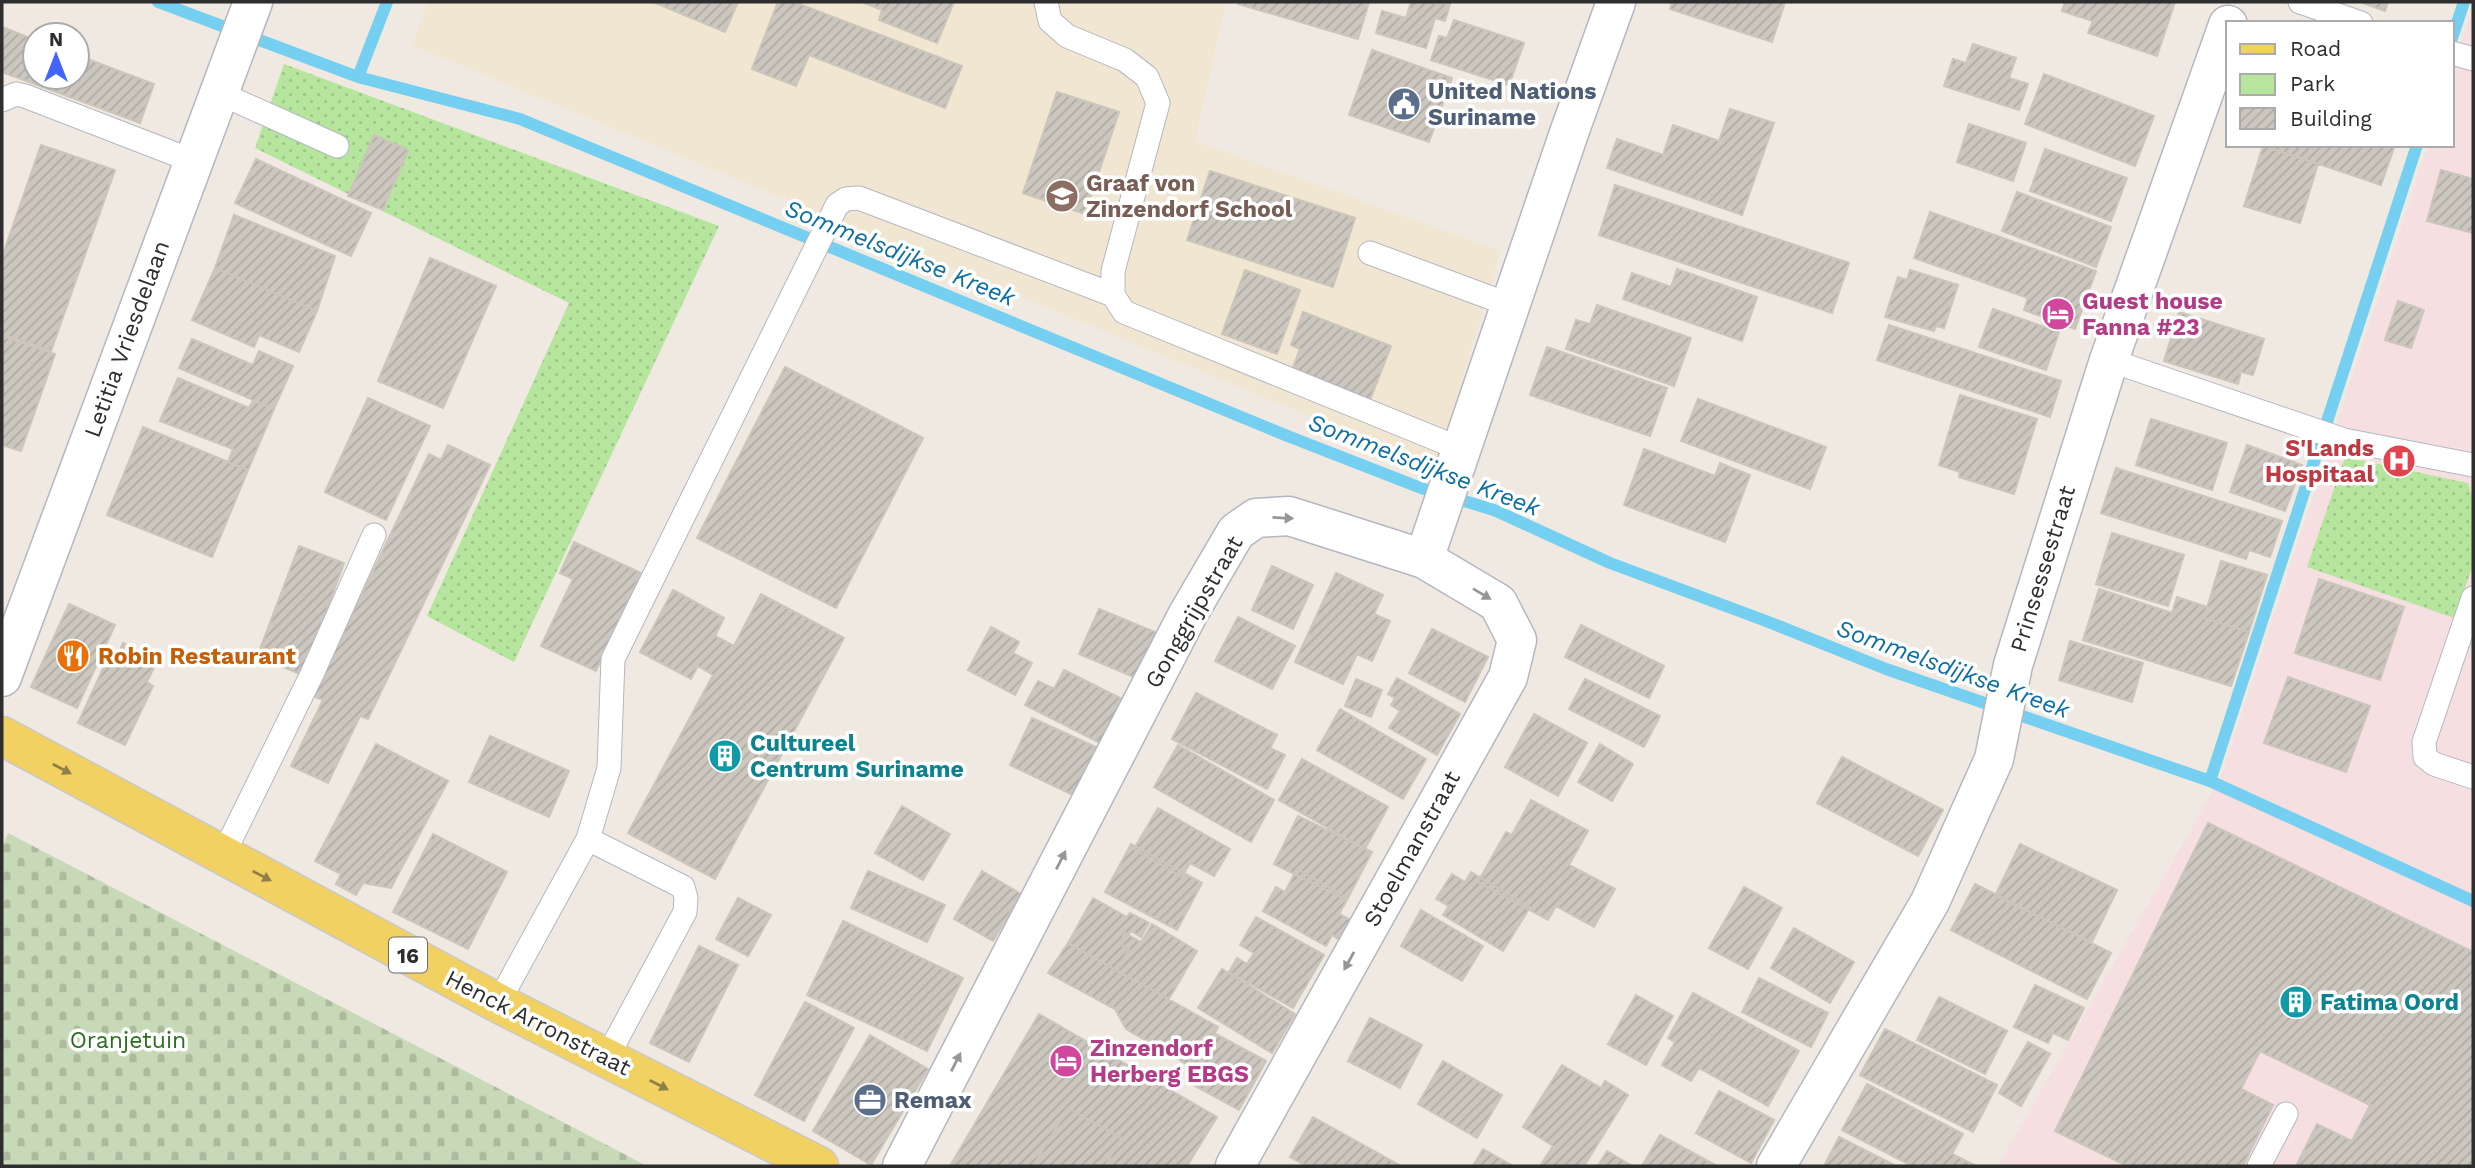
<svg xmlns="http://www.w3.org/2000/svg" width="2475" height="1168" font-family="'Work Sans',sans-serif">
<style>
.education{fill:#f0e6d1}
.medical{fill:#f5dfe0}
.green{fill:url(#green-dots)}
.cemetery{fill:url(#cemetery-stones)}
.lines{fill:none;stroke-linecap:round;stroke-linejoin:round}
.stream{stroke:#75cff0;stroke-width:12}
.building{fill:url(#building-hatch);stroke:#cbc5ba;stroke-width:2}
.lane-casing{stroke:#b4b7c1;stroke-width:25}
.street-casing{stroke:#b4b7c1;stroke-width:41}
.primary-casing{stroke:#c9c9c9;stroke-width:41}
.lane{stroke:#fff;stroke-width:23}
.street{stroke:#fff;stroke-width:38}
.primary{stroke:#f2d163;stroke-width:38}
.oneway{fill:#969696}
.oneway2{fill:#908048}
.labels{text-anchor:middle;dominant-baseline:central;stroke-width:7;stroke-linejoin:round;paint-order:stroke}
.shield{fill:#fff;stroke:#6d6d6d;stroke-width:2}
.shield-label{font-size:21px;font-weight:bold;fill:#2e2e2e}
.service-label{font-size:23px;font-weight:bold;fill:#4e5e75;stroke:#fff;text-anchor:start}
.education-label{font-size:23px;font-weight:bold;fill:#785e54;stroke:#fff;text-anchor:start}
.hotel-label{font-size:23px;font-weight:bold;fill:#b23c85;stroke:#fff;text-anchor:start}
.street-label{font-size:23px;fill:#2e2e2e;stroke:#fff}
.health-label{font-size:23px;font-weight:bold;fill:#be3a42;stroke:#fff;text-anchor:end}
.food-label{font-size:23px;font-weight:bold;fill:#c56008;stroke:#fff;text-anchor:start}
.culture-label{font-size:23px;font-weight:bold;fill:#0d838f;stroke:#fff;text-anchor:start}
.park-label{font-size:23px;fill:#2c6e1b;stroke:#fff}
.water-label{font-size:24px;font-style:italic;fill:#0d6fa3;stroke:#fff}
</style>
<defs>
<pattern id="green-dots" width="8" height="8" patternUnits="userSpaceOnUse" patternTransform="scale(1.75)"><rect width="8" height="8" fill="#b6e59e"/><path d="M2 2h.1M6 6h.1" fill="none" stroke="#9dc588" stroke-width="1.8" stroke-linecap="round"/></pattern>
<pattern id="cemetery-stones" width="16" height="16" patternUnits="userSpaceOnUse" patternTransform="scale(1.75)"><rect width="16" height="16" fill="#c8d9b8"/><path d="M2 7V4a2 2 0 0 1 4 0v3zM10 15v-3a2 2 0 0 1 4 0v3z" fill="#acbb9e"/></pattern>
<pattern id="building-hatch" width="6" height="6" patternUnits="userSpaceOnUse" patternTransform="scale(1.75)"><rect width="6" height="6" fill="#cbc7bf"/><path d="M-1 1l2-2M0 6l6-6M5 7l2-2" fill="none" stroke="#afaba4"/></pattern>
</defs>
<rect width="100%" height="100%" fill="#efe9e1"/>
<path class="education" d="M428 2H1226L1195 141 1501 251 1435 468 412 45Z"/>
<path class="medical" d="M2473 7V1166H1998L2221 777 2428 145H2452V71Z"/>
<path class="green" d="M284 64 719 226 514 662 427 616 569 303 255 148Z
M2345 457 2468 483 2473 499V565L2454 618 2307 567Z"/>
<path class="cemetery" d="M8 833 647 1166H2V849Z"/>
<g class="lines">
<path class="stream" d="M158 2 358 77 520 119 1285 435 1421 488 1494 510 1610 563 1766 621 1886 669 2210 781 2473 901
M2452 38 2464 2
M358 77 387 2
M2210 781 2417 145"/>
</g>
<path class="building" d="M653 2H738L725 32Z
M778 2H794L962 66 945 108 809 55 796 86 752 69Z
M862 2H954L937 43 879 20 882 10Z
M1238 2H1369L1358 39 1238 4Z
M1411 2 1450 4 1445 21 1435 18 1426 48 1376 33 1382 11 1406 18Z
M1672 2H1785L1772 42 1670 9Z
M2065 2H2175L2157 56 2088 33 2093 21 2062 11Z
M2360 2H2388L2385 11Z
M1454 20 1524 43 1509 85 1431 60 1439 36 1447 38Z
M2 27 35 40V77H77V55L154 84 140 123 2 72Z
M1973 44 2016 58 2009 78 2028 84 2019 110 1944 86 1953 59 1966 63Z
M1372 50 1452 78 1429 142 1349 115Z
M2044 74 2154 116 2135 166 2025 124Z
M1057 92 1119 112 1085 214 1023 193Z
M1730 109 1774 123 1742 215 1607 168 1617 139 1663 155 1673 125 1719 141Z
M1969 124 2026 143 2013 181 1957 162Z
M374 135 408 150 383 210 348 196Z
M41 145 115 170 51 351 2 334V257Z
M2262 145H2395L2381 185Z
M2263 146 2318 164 2300 223 2244 206Z
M2045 149 2127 178 2111 221 2030 191Z
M256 159 371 213 351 256 235 203Z
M2441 170 2473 179V233L2427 221Z
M1210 171 1355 218 1333 287 1187 240Z
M1615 185 1849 263 1832 313 1599 235Z
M2017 192 2111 227 2096 267 2002 231Z
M1930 212 2096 271 2075 329 2024 310 2028 298 1914 258Z
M234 215 335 256 317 311 215 268Z
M430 258 496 286 443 408 378 381Z
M215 268 317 311 299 352 259 335 254 347 192 320Z
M1677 269 1757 297 1742 341 1623 299 1632 273 1671 287Z
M1245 270 1300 290 1277 354 1222 334Z
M1910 270 1958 285 1944 328 1936 326 1934 331 1885 317 1898 277 1907 280Z
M2398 301 2424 310 2411 348 2385 340Z
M1597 305 1691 338 1674 386 1566 349 1576 320 1590 324Z
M1993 309 2059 332 2046 370 1979 347Z
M1303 312 1391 346 1370 400 1292 370 1300 349 1291 345Z
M2179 312 2264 339 2253 375 2241 372 2238 384 2164 361Z
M1889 325 2061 381 2050 417 1877 360Z
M2 336 55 354 21 451 2 445Z
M192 339 253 365 259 351 293 366 274 409 179 368Z
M1547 347 1667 388 1650 436 1530 395Z
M785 367 923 438 836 608 697 538Z
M178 378 249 408 253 400 274 409 248 470 228 462 233 449 160 421Z
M1960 395 2037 419 2014 494 1959 477 1960 472 1939 465Z
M368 398 430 426 386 520 325 492Z
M1698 399 1826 447 1810 489 1681 441Z
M2151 419 2227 443 2212 490 2136 465Z
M143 427 248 470 212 557 107 515Z
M448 445 490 465 368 719 360 716 328 783 291 766 323 700 313 696 429 454 441 460Z
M2247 445 2302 465 2285 511 2230 492Z
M1644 449 1715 476 1720 463 1750 475 1725 542 1624 505Z
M2116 468 2282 521 2270 557 2249 550 2246 559 2101 513Z
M2112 533 2184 555 2168 606 2096 584Z
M574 542 641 573 596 671 541 646 573 579 560 573Z
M299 546 344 563 303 675 257 657Z
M2221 561 2267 575 2249 632 2204 618Z
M1272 566 1313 585 1293 629 1252 610Z
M1336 573 1383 595 1374 614 1390 621 1372 661 1357 654 1343 684 1295 662Z
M2319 579 2404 607 2380 680 2295 653Z
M2099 589 2172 613 2177 597 2207 607 2204 618 2249 632 2231 686 2083 640Z
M673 590 724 618 715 636 734 646 761 594 844 638 715 879 628 833 713 675 698 666 691 679 640 652Z
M69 604 115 625 77 708 31 687Z
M1099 609 1155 632 1136 678 1079 654Z
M1238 617 1295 646 1272 689 1215 661Z
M1581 625 1664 666 1649 698 1565 657Z
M991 627 1019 642 1013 653 1032 663 1015 695 968 670Z
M1432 629 1488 657 1465 702 1409 673Z
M2070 641 2143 663 2132 702 2059 680Z
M123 643 158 659 147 682 153 686 125 745 78 723 106 662 112 666Z
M1064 670 1124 700 1102 744 1025 705 1038 681 1054 689Z
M2288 677 2370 706 2346 772 2264 743Z
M1397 678 1460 714 1437 755 1389 728 1400 711 1391 705 1395 698 1388 694Z
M1356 679 1382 690 1371 717 1345 706Z
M1585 679 1660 716 1644 747 1569 709Z
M1196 693 1277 735 1270 748 1285 755 1267 789 1172 739Z
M1340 709 1426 759 1403 799 1317 750Z
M1534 714 1587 743 1558 796 1505 767Z
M1032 718 1098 748 1075 796 1010 765Z
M490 736 569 771 549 817 469 782Z
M376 744 448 781 391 888 363 883 356 895 336 884 341 874 315 861Z
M1600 744 1633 764 1612 801 1578 782Z
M1178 745 1274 800 1251 842 1154 787Z
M1842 757 1943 810 1918 856 1817 803Z
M1302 759 1388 807 1365 849 1279 800Z
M1531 800 1588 831 1569 865 1615 889 1594 927 1556 906 1548 920 1478 882 1506 832 1512 835Z
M902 806 950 834 923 880 875 853Z
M1158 808 1230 849 1214 876 1190 863 1182 877 1134 849Z
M1298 816 1372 852 1347 900 1274 864Z
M2208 823 2473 952V1166H2296L2317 1124 2352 1141 2370 1105 2260 1051 2241 1089 2273 1105 2243 1166H2127L2055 1131Z
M433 834 507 872 468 949 393 912Z
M1131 844 1202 883 1177 930 1105 892Z
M2020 844 2117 890 2092 942 1995 896Z
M1297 869 1348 898 1339 914 1351 920 1340 940 1332 935 1326 946 1263 911 1276 887 1285 892Z
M868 871 945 905 927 942 851 908Z
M982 871 1021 894 993 941 954 919Z
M1471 872 1530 907 1503 951 1443 915 1449 906 1436 899 1452 874 1465 882Z
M1975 884 2111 953 2087 999 1951 930Z
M1744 887 1782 908 1748 969 1709 948Z
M738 898 771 915 748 956 716 939Z
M1093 898 1127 917 1130 913 1149 923 1141 937 1131 931 1128 935 1125 933 1119 944 1129 949 1117 971 1068 943Z
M1421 910 1483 946 1462 981 1401 946Z
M1256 917 1324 955 1293 1008 1229 972 1237 958 1247 964 1254 953 1240 945Z
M843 921 963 978 927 1051 807 995Z
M1152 924 1197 951 1169 999 1117 971 1129 949 1119 944 1125 933 1141 942Z
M1794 928 1854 962 1830 1003 1771 968Z
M1068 943 1218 1027 1195 1069 1126 1029 1115 1009 1048 973Z
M699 946 738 965 689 1062 650 1043Z
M1222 969 1295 1014 1272 1053 1198 1008Z
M1759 978 1828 1013 1811 1047 1742 1012Z
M2035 985 2084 1008 2068 1040 2053 1033 2048 1043 2014 1027Z
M1693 993 1799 1051 1768 1106 1699 1068 1691 1081 1662 1065 1675 1042 1668 1038Z
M1636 995 1673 1016 1646 1065 1608 1044Z
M1939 997 2007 1031 1985 1074 1917 1040Z
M805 1002 854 1028 804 1121 755 1095Z
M1039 1014 1217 1117 1187 1166H1105L1121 1138 1068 1108 1033 1166H950Z
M1370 1018 1422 1045 1400 1088 1348 1061Z
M1885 1029 1997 1085 1973 1132 1860 1075Z
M1214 1033 1266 1061 1239 1110 1188 1082Z
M870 1035 928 1069 871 1165 813 1131Z
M2028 1042 2050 1054 2021 1106 1999 1093Z
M1443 1061 1502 1095 1477 1138 1418 1104Z
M1562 1065 1601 1088 1605 1081 1628 1095 1584 1166H1540L1553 1146 1523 1127Z
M1867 1084 1963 1134 1952 1154 1976 1166H1912L1842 1130Z
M1719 1091 1774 1120 1751 1163 1696 1133Z
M1068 1108 1121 1138 1105 1166H1033Z
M1313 1117 1401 1166H1307L1290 1157Z
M1660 1135 1717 1166H1642Z
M1839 1137 1896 1166H1824Z
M1483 1149 1513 1166H1473Z
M1607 1151 1632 1166H1598Z"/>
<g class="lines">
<defs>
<path id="lane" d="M1046 2 1050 21 1067 36 1125 60 1147 77 1158 103 1113 271V295L1124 312 1461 449
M2300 2 2361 23
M2452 53 2473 59
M219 93 337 146
M2 100 16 94 25 96 193 161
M1370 253 1510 305
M2109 360 2344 440 2473 465
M2473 598 2424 742 2425 757 2434 764 2473 777
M588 839 683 887 686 898 685 912 606 1059
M223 855 312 674 374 535
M498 1003 588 839 609 768 613 659 837 205 846 199 859 198 1113 295
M2259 1166 2286 1114"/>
<path id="street" d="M1424 559 1569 133 1616 2
M2 677 253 2
M902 1166 1188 614 1236 532 1256 518 1289 516 1424 559 1498 603 1517 640 1508 677 1235 1166
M1776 1166 1930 902 1994 759 2013 665 2109 360 2228 25"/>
<path id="primary" d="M2 736 498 1003 819 1166"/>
</defs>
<use href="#lane" class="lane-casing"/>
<use href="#street" class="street-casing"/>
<use href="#primary" class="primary-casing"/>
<use href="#lane" class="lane"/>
<use href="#street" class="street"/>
<use href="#primary" class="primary"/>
</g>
<defs><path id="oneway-solid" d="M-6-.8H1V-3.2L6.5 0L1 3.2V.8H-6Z" transform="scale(1.75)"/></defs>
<g class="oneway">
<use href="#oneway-solid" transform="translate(1283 518) rotate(3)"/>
<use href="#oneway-solid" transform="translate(1482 594) rotate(31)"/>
<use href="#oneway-solid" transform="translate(1061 860) rotate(-63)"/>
<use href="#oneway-solid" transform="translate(1349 961) rotate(119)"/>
<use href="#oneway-solid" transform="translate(956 1062) rotate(-63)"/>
</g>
<g class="oneway2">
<use href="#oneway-solid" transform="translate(62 769) rotate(28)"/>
<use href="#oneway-solid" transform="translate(262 876) rotate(28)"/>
<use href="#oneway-solid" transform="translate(659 1085) rotate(27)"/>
</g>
<defs>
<symbol id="civic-disc" viewBox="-11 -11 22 22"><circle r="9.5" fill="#5c6f8a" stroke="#fff"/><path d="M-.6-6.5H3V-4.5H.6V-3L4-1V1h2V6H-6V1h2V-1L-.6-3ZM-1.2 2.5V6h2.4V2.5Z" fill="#fff"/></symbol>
<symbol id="school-disc" viewBox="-11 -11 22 22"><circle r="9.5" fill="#8d6e63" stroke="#fff"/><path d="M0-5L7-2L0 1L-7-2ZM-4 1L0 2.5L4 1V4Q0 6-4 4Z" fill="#fff"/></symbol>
<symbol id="hotel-disc" viewBox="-11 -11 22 22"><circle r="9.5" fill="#d1479c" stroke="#fff"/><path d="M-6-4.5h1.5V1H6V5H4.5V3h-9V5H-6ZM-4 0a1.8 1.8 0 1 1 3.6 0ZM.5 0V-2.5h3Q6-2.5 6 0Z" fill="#fff"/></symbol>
<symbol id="hospital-disc" viewBox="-11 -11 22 22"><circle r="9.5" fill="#e0444e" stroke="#fff"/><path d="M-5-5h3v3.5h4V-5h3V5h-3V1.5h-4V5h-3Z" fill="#fff"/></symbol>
<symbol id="restaurant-disc" viewBox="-11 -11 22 22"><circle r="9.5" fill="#e8710a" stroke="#fff"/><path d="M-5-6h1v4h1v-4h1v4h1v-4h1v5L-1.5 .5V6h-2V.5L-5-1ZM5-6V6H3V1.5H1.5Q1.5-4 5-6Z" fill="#fff"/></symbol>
<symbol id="building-disc" viewBox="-11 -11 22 22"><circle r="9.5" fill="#0f9aa8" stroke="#fff"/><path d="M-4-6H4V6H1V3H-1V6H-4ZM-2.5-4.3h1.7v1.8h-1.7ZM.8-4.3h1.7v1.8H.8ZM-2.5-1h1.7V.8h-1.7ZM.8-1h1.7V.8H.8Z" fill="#fff"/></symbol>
<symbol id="office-disc" viewBox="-11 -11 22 22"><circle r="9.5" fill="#5c6f8a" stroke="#fff"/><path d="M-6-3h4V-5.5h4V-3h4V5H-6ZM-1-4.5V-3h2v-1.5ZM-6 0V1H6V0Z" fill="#fff"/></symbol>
</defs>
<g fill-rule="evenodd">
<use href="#civic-disc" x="1385" y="85" width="38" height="38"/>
<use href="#school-disc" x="1043" y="177" width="38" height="38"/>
<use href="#hotel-disc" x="2039" y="295" width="38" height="38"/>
<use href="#hospital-disc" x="2380" y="442" width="38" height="38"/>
<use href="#restaurant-disc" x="54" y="637" width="38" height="38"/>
<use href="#building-disc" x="706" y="737" width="38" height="38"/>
<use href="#building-disc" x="2277" y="983" width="38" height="38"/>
<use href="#hotel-disc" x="1047" y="1042" width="38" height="38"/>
<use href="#office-disc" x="851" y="1081" width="38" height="38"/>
</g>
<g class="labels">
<rect class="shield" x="389" y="937.5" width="38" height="35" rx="5"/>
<g class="shield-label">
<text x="408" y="955">16</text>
</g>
<g class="service-label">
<text x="1428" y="91">United Nations<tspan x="1428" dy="26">Suriname</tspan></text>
<text x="894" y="1100">Remax</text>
</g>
<g class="education-label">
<text x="1086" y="183">Graaf von<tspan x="1086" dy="26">Zinzendorf School</tspan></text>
</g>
<g class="hotel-label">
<text x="2082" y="301">Guest house<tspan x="2082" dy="26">Fanna #23</tspan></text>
<text x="1090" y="1048">Zinzendorf<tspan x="1090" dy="26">Herberg EBGS</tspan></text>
</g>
<g class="street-label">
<text transform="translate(127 339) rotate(-70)">Letitia Vriesdelaan</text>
<text transform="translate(2043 569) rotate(-73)">Prinsessestraat</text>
<text transform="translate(1194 612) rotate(-60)">Gonggrijpstraat</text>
<text transform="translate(1412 849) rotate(-61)">Stoelmanstraat</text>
<text transform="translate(538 1023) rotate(27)">Henck Arronstraat</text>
</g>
<g class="health-label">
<text x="2374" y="448">S'Lands<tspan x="2374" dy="26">Hospitaal</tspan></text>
</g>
<g class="food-label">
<text x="98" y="656">Robin Restaurant</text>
</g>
<g class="culture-label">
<text x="750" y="743">Cultureel<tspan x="750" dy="26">Centrum Suriname</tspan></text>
<text x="2320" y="1002">Fatima Oord</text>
</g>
<g class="park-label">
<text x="128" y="1040">Oranjetuin</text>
</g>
<g class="water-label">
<text transform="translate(900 253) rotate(22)">Sommelsdijkse Kreek</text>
<text transform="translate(1424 465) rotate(21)">Sommelsdijkse Kreek</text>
<text transform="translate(1953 669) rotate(20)">Sommelsdijkse Kreek</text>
</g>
</g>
<rect width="2475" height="1168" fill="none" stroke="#2e2e2e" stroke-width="7"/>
<rect x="2226" y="21" width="228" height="126" fill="#ffffff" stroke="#ababab" stroke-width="2"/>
<rect x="2240" y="44" width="35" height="10" fill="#f2d163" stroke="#ababab" stroke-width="2"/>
<text x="2290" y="56" font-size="21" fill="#2e2e2e">Road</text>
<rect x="2240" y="74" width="35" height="21" fill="#b6e59e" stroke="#ababab" stroke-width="2"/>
<text x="2290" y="91" font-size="21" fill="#2e2e2e">Park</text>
<rect x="2240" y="108" width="35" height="21" fill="url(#building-hatch)" stroke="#ababab" stroke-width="2"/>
<text x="2290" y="126" font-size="21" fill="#2e2e2e">Building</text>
<g transform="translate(56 56)"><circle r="33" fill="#ffffff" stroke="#ababab" stroke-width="2"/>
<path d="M0-5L12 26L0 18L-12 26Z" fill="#4264fb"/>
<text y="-10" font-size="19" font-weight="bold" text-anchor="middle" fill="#2e2e2e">N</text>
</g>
</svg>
